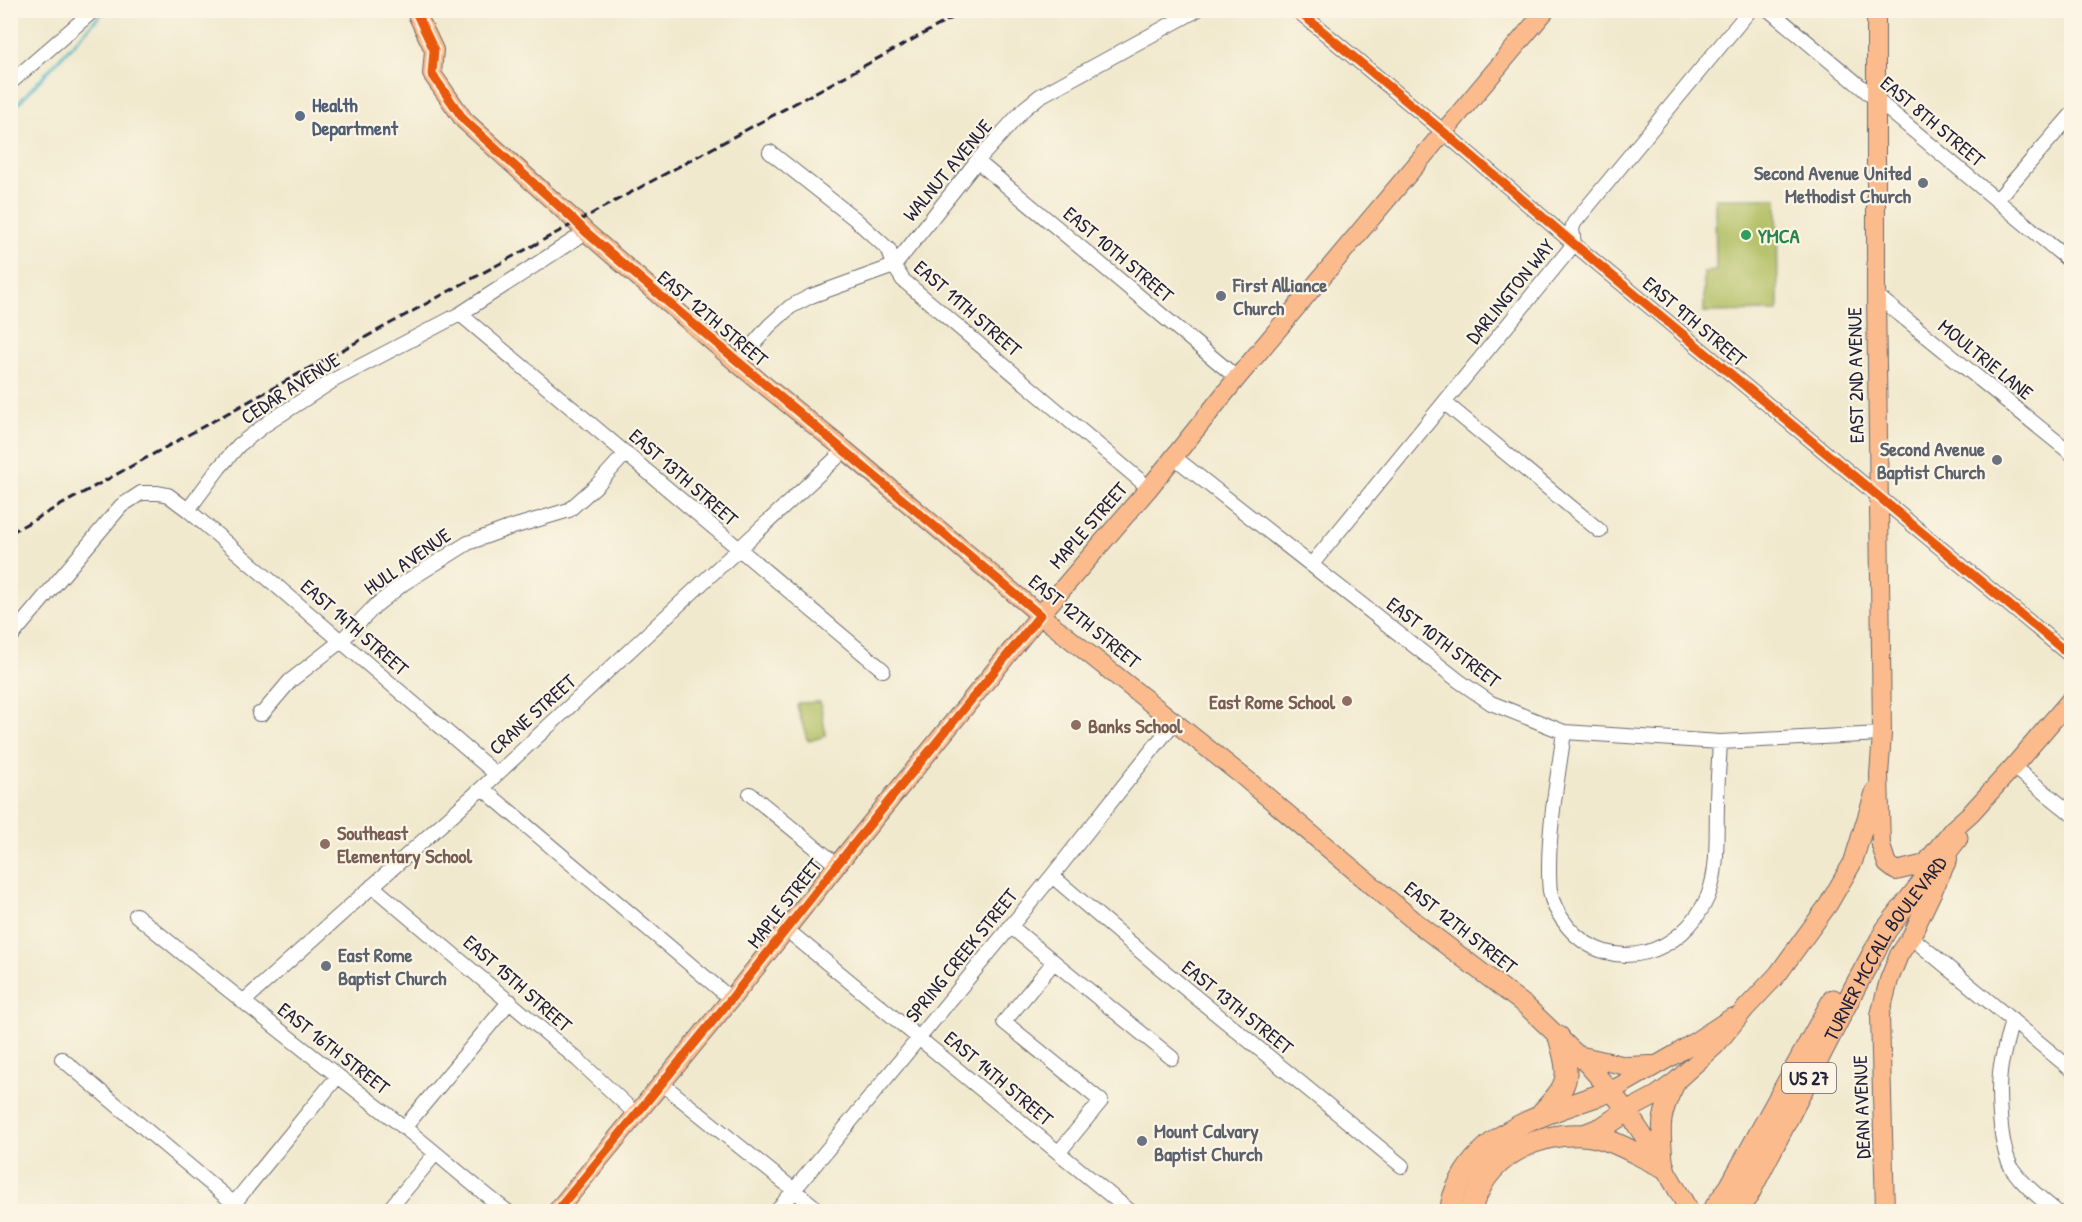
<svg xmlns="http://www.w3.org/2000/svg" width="2082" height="1222" font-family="'Patrick Hand',sans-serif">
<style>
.green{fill:#afbd5f;stroke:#68704d;stroke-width:1.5}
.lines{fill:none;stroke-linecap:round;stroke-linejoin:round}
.stream{stroke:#4ab7c6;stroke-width:3}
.minor-casing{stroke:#6a686e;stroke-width:16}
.major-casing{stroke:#6a686e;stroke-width:20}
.highway-casing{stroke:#6a686e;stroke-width:23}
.minor{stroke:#fff;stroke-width:14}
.major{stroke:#fbbb8c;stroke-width:18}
.highway{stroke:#fbbb8c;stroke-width:21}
.rail{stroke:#22223b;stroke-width:3;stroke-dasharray:9 4.5;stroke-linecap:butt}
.cycleway-casing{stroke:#fcf5e5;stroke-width:13}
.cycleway{stroke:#e8590c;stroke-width:9}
.service-dot{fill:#5c6f8a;stroke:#fcf5e5;stroke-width:2}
.worship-dot{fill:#6b7280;stroke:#fcf5e5;stroke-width:2}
.leisure-dot{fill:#2e9e5b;stroke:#fcf5e5;stroke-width:2}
.education-dot{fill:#8d6e63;stroke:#fcf5e5;stroke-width:2}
.labels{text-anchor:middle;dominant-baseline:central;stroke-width:4.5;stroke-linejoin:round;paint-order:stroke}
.shield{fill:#fcf5e5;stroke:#63616e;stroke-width:1.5}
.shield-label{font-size:18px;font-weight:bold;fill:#22223b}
.service-label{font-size:20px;font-weight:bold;fill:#4e5e75;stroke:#fcf5e5;text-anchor:start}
.street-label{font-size:20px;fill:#22223b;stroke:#fcf5e5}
.worship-label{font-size:20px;font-weight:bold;fill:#5b616d;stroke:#fcf5e5;text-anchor:start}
.leisure-label{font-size:20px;font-weight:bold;fill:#27864d;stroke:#fcf5e5;text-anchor:start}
.education-label{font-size:20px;font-weight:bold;fill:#785e54;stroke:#fcf5e5;text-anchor:start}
</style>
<rect width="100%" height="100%" fill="#fcf5e5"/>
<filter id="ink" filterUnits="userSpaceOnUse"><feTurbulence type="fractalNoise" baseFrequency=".0167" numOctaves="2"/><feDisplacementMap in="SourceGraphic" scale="12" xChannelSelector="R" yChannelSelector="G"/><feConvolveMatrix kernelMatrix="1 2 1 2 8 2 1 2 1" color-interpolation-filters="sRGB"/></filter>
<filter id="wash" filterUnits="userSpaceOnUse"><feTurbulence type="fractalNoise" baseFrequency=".008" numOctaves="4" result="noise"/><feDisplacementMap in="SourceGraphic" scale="24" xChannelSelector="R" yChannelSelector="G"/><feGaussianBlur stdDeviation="1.35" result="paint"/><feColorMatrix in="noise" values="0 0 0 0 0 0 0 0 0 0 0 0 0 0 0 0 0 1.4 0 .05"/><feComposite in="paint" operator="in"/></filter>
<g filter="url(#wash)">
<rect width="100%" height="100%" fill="#f1e9ce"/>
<path class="green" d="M1715 198H1777L1778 311 1704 312V272L1716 271Z
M820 702 826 736 809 741 807 739 797 706 800 703Z"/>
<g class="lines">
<path class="stream" d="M10 112 105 10"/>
</g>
</g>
<g filter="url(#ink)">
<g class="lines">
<defs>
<path id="minor" d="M1297 10 1445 133 1574 244 2072 657
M1769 10 2072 263
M10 83 94 10
M770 152 855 219 889 250 894 266 903 280 1149 488
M977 161 1237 378
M1997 200 2072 114
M1876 295 2072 454
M460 314 883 670
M737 363 769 326 790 307 811 296 894 266 977 161 1025 108 1040 96 1197 10
M1445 403 1600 531
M1174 457 1459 681 1491 703 1564 732 1720 742 1882 734
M188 510 219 468 239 445 266 424 334 380 460 314 586 232
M1312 564 1574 244 1572 229 1574 223 1750 10
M10 638 121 506 141 493H158L168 495 188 510 496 774
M259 714H262L290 681 341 641 375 606 404 583 468 543 506 529 569 510 597 485 626 453
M1564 732C1558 777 1549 822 1549 868 1549 875 1549 883 1550 891 1552 904 1560 917 1568 927 1612 978 1684 954 1708 896 1719 868 1716 836 1717 806 1717 784 1719 763 1720 742
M2013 767 2072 814
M482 788 731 999
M750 794 837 865
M1052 876 1153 962 1402 1166
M372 886 578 1060 635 1113
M136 915C223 987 312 1056 401 1125 437 1153 471 1184 508 1212
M1010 926 1172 1058
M787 930 1131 1212
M1911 937 2072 1070
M1054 962 1004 1022 1101 1101 1059 1152
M243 1002 482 788 845 450
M2012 1020C2008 1035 2004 1050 2001 1065 1997 1090 1999 1149 2013 1170 2025 1187 2042 1199 2057 1212
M62 1059 244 1212
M661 1083 821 1212
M404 1128 510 1001
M227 1212 338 1076
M387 1212 435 1154
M776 1212 1052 876 1175 721"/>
<path id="major" d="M415 10 434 50 432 74 464 120 572 218 586 232 737 363 845 450 1040 615 1246 779 1417 923 1526 1006 1586 1063 1611 1091 1627 1111 1664 1167 1690 1212
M1876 10V295L1881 651 1882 734 1879 775 1881 846 1887 864 1896 871 1925 864 1952 830 1971 813 2013 767 2072 698
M1578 1055 1626 1066 1652 1065
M1611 1091 1676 1054 1731 1018
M1627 1111 1657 1095 1676 1081 1716 1045 1745 1009 1778 974 1828 905 1853 862 1875 791
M1664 1165C1661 1129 1658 1118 1675 1085
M556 1212 731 999 837 865 1040 615 1149 488 1237 378 1546 10
M1885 1212 1880 1015 1889 980 1899 955 1911 937 1948 859"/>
<g id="highway">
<path d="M1539 1116C1570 1083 1571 1080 1559 1037"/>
<path d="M1584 1135 1602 1128 1627 1111"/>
<path d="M1451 1212C1451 1197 1458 1185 1465 1173 1497 1123 1559 1110 1611 1091"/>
<path d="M1471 1212C1472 1204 1475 1197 1479 1190 1497 1152 1541 1133 1583 1135 1612 1137 1638 1156 1664 1167"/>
<path d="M1712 1212 1730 1187 1833 1000"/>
<path id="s1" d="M1735 1212 1748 1195 1856 985 1886 930 1957 838"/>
</g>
</defs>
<use href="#minor" class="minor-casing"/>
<use href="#major" class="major-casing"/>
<use href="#highway" class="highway-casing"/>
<use href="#minor" class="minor"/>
<use href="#major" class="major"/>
<use href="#highway" class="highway"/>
<path class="rail" d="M10 533 442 295 967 10"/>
<defs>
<path id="cycleway" d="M415 10 434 50 432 74 464 120 572 218 586 232C736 362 889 487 1040 615L837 865 731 999 556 1212
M1297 10 1445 133 1574 244 2072 657"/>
</defs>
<use href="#cycleway" class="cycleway-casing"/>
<use href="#cycleway" class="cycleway"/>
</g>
</g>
<circle class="service-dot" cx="300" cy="116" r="6"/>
<g class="worship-dot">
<circle cx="1923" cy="183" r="6"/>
<circle cx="1221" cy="296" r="6"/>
<circle cx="1997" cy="460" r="6"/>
<circle cx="326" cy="966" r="6"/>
<circle cx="1142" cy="1141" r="6"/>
</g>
<circle class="leisure-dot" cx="1746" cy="235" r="6"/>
<g class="education-dot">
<circle cx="1347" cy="701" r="6"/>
<circle cx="1076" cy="725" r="6"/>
<circle cx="325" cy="844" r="6"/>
</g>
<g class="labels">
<rect class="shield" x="1782" y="1063" width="54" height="30" rx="4.5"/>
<g class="shield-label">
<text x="1809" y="1078">US 27</text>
</g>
<g class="service-label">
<text x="312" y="104">Health<tspan x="312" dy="23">Department</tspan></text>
</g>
<g class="street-label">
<text transform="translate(1933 121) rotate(40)">EAST 8TH STREET</text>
<text transform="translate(947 170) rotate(-50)">WALNUT AVENUE</text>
<text transform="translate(1119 254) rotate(40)">EAST 10TH STREET</text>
<text transform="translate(1510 291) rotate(-51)">DARLINGTON WAY</text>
<text transform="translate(968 308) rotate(41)">EAST 11TH STREET</text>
<text transform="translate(713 318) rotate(40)">EAST 12TH STREET</text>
<text transform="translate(1695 321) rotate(40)">EAST 9TH STREET</text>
<text transform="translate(1986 359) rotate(39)">MOULTRIE LANE</text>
<text transform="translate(1855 375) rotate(-91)">EAST 2ND AVENUE</text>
<text transform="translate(290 388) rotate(-33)">CEDAR AVENUE</text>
<text transform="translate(684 477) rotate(41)">EAST 13TH STREET</text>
<text transform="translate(1088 525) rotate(-49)">MAPLE STREET</text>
<text transform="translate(407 561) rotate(-35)">HULL AVENUE</text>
<text transform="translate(1085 621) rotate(39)">EAST 12TH STREET</text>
<text transform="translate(355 627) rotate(41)">EAST 14TH STREET</text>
<text transform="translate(1444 642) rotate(37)">EAST 10TH STREET</text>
<text transform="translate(532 714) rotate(-42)">CRANE STREET</text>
<text transform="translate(784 903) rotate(-52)">MAPLE STREET</text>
<text transform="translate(1461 927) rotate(38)">EAST 12TH STREET</text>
<text stroke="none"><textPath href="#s1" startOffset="304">TURNER MCCALL BOULEVARD</textPath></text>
<text transform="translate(961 955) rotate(-51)">SPRING CREEK STREET</text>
<text transform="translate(518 983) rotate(41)">EAST 15TH STREET</text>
<text transform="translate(1238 1007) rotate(39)">EAST 13TH STREET</text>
<text transform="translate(334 1048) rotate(38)">EAST 16TH STREET</text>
<text transform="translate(999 1078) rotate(40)">EAST 14TH STREET</text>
<text transform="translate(1861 1107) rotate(-92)">DEAN AVENUE</text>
</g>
<g class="worship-label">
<text x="1911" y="172" text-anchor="end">Second Avenue United<tspan x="1911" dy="23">Methodist Church</tspan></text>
<text x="1233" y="284">First Alliance<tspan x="1233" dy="23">Church</tspan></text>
<text x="1985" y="448" text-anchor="end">Second Avenue<tspan x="1985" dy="23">Baptist Church</tspan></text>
<text x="338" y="954">East Rome<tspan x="338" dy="23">Baptist Church</tspan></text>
<text x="1154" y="1130">Mount Calvary<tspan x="1154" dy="23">Baptist Church</tspan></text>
</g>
<g class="leisure-label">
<text x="1758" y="235">YMCA</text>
</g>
<g class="education-label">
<text x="1335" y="701" text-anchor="end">East Rome School</text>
<text x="1088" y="725">Banks School</text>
<text x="337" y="832">Southeast<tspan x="337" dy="23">Elementary School</tspan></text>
</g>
</g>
<rect width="2082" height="1222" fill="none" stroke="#fcf5e5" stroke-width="36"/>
</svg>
